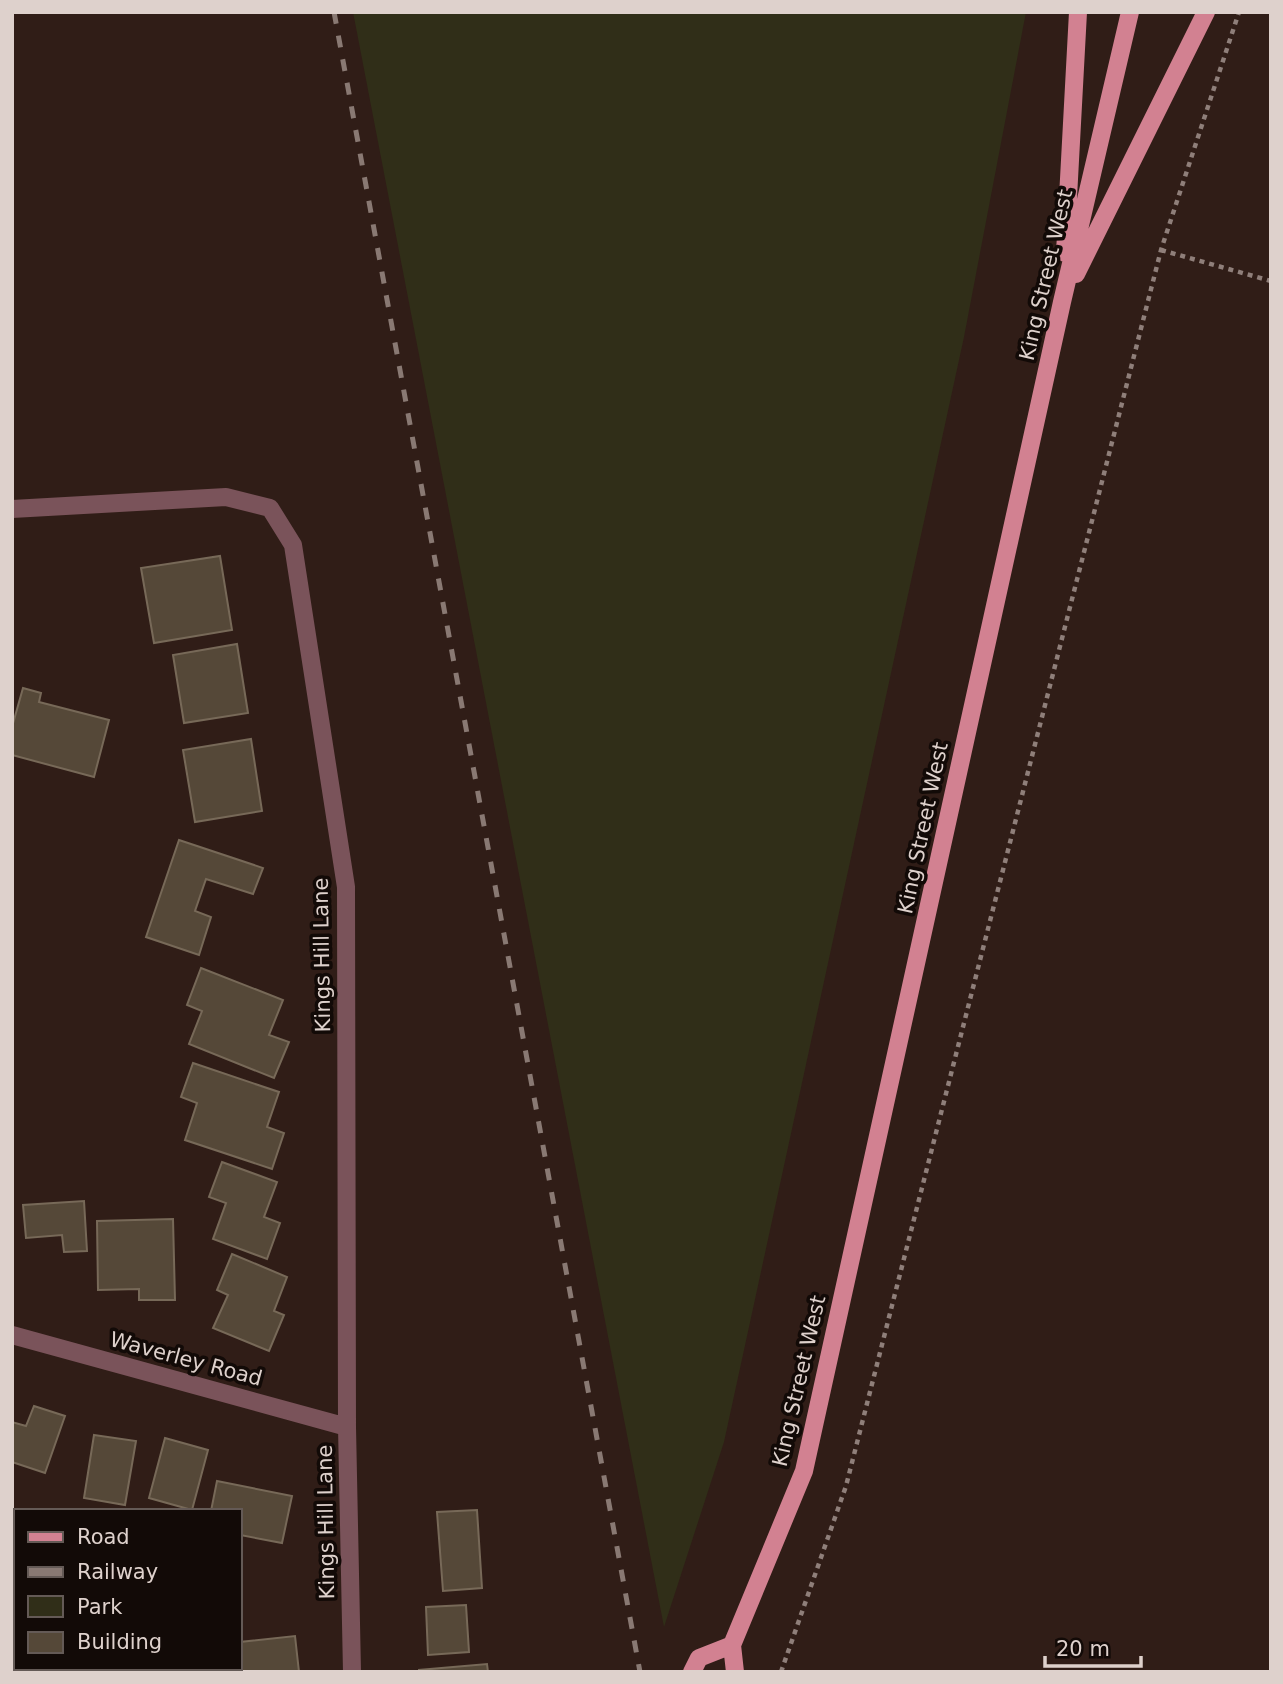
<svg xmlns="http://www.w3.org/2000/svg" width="1283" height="1684" font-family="'DejaVu Sans',sans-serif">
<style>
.green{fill:#302e18}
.building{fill:#554838;stroke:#776958;stroke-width:2}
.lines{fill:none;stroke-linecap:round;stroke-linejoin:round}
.path{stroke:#8f7f7a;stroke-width:4.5;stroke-dasharray:5 5;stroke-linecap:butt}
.minor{stroke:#7a535a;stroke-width:18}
.major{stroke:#d28191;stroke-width:18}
.rail{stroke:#897973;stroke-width:5;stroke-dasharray:12 12;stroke-linecap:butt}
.labels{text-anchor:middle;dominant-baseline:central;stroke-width:7;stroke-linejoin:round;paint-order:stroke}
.street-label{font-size:21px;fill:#ded1cc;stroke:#120a07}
</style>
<rect width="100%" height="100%" fill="#301d17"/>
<path class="green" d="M353 12H1026L964 337 724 1442 664 1627Z"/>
<path class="building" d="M220 556 232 630 154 643 141 568Z
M237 644 248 713 184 723 173 655Z
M23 688 41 693 39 702 109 720 94 777 12 755V727Z
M251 739 262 811 195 822 183 750Z
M179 840 263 868 253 894 206 879 195 911 211 917 199 955 146 937Z
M201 968 283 1000 269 1035 289 1042 274 1078 189 1044 202 1011 187 1005Z
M193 1063 279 1092 267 1127 284 1133 272 1169 185 1140 197 1103 181 1097Z
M222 1162 277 1182 264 1217 280 1223 267 1259 213 1239 226 1203 209 1197Z
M84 1201 87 1251 64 1252 62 1235 26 1238 23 1205Z
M173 1219 175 1300H139V1289L98 1290 97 1221Z
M232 1254 287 1277 274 1311 284 1315 269 1351 213 1328 228 1295 217 1290Z
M34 1406 65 1416 45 1473 12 1462V1422L26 1426Z
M94 1435 136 1441 125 1505 84 1498Z
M165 1438 208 1450 192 1510 149 1498Z
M217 1481 292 1496 282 1543 240 1535V1511H211Z
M477 1510 482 1588 443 1591 437 1512Z
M466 1605 469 1652 428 1655 426 1607Z
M295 1636 299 1672H232V1668H240V1642Z
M487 1664 488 1672H419V1670Z"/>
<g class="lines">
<path class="path" d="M1161 250 1271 281
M781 1672 846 1486 1161 250 1239 12"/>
<path class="minor" d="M12 509 226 497 270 508 293 545 346 887 347 1427 352 1672
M12 1335 347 1427"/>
<path class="major" d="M1065 253 1078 12
M1076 274 1206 12
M692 1672 699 1658 732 1645
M735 1672 732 1645 804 1471 1062 302 1130 12"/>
<path class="rail" d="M334 12 640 1672"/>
</g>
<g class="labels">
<g class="street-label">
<text transform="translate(1046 275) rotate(-77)">King Street West</text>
<text transform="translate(923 828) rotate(-78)">King Street West</text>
<text transform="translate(322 955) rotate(-91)">Kings Hill Lane</text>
<text transform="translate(186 1359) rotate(15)">Waverley Road</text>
<text transform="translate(799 1381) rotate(-77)">King Street West</text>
<text transform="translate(326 1522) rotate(-91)">Kings Hill Lane</text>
</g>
</g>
<rect width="1283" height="1684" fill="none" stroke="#ded1cc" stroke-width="28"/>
<rect x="14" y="1509" width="228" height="161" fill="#120a07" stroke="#645a56" stroke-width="2"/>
<rect x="28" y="1532" width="35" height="10" fill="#d28191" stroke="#645a56" stroke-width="2"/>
<text x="77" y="1544" font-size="21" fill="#ded1cc">Road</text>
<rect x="28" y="1567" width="35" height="10" fill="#897973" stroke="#645a56" stroke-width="2"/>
<text x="77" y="1579" font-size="21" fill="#ded1cc">Railway</text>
<rect x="28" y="1596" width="35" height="21" fill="#302e18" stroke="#645a56" stroke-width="2"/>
<text x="77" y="1614" font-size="21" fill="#ded1cc">Park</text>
<rect x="28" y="1632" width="35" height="21" fill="#554838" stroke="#645a56" stroke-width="2"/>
<text x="77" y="1649" font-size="21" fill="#ded1cc">Building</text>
<path d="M1045 1656v10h96v-10" fill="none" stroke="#ded1cc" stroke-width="3.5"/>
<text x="1056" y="1656" font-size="21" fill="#ded1cc" stroke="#120a07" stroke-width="5" paint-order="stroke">20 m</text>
</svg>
